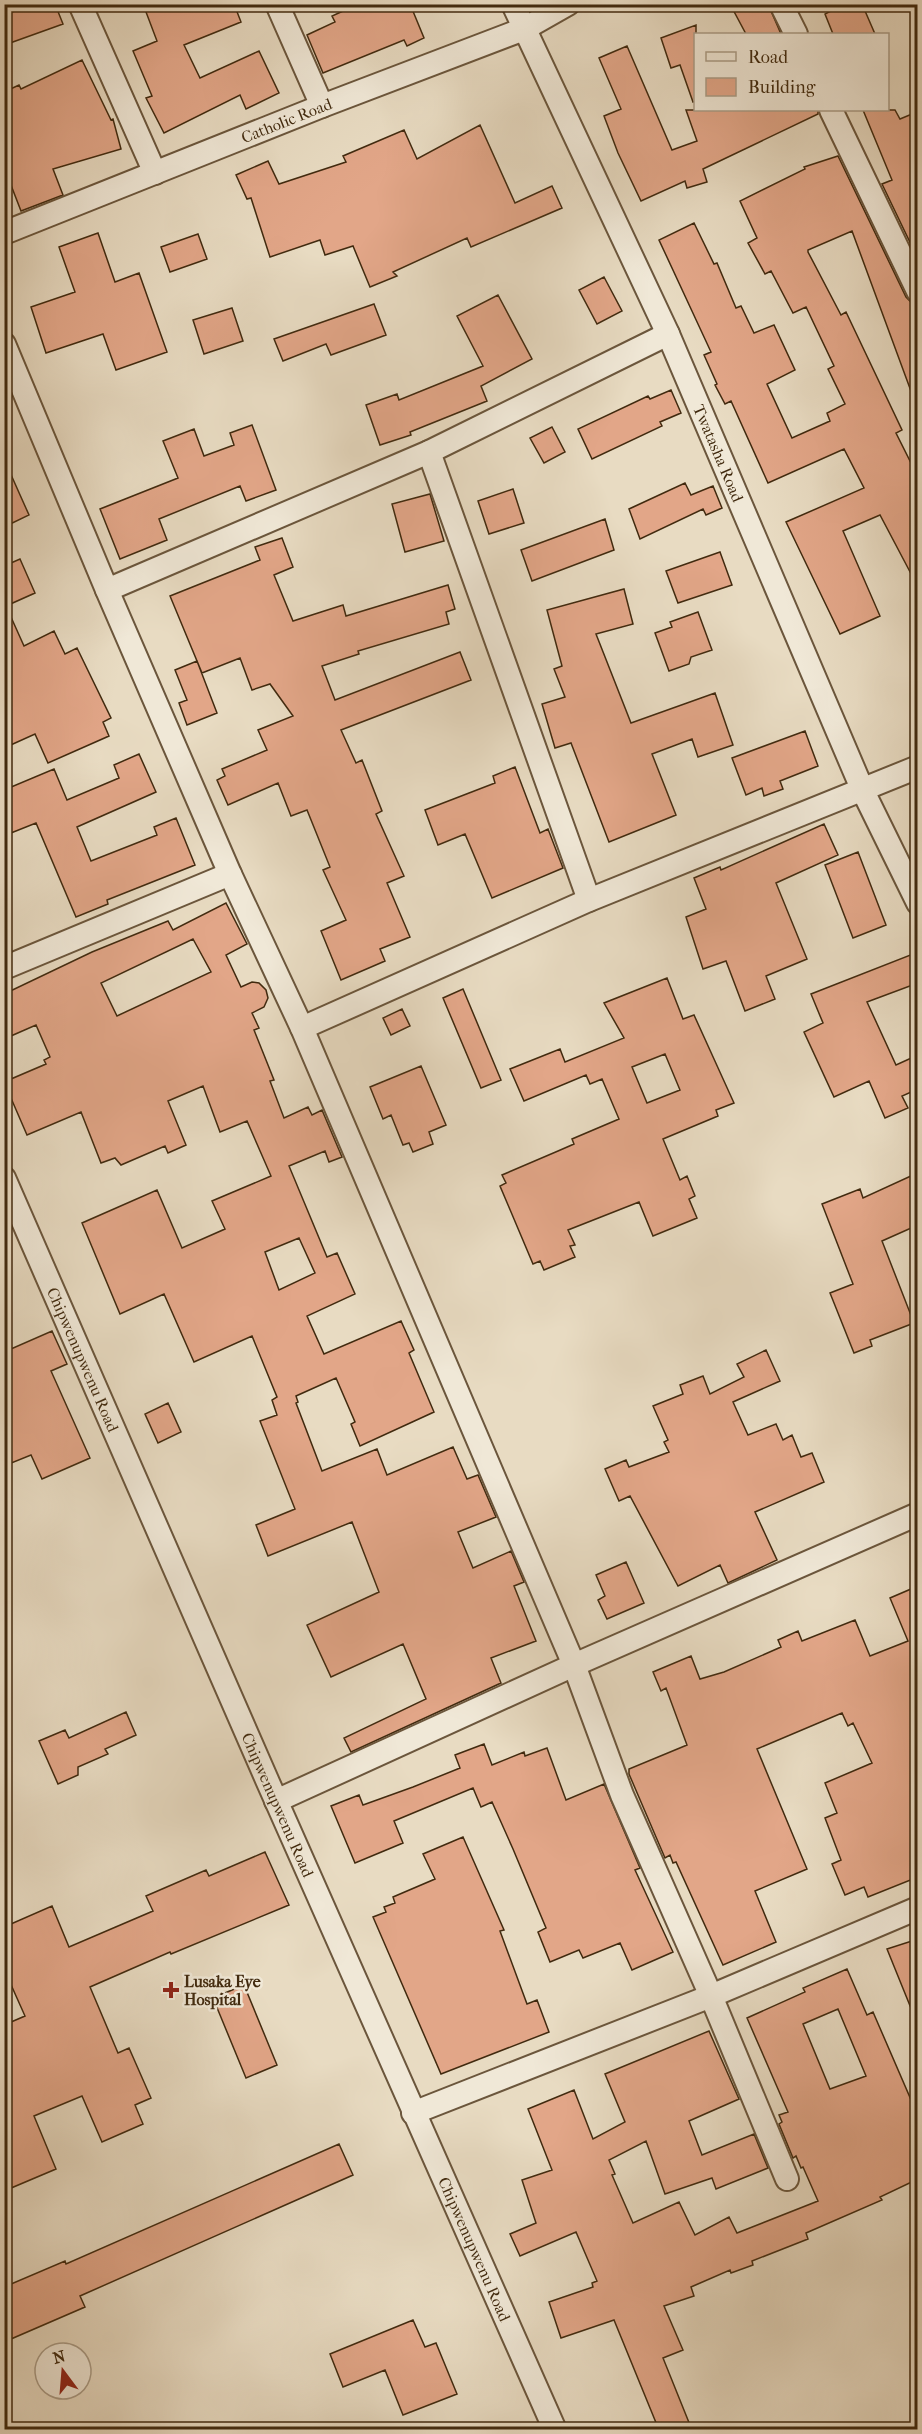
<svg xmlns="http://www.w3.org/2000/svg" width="922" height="2434" font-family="'IM FELL French Canon',serif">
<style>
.building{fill:#e2a688;stroke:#412a0f;stroke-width:1.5;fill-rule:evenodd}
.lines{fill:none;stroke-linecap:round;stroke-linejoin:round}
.minor-casing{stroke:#6b563c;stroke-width:26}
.minor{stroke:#f0e8d7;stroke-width:22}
.poi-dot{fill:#8f2418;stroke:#f0e8d7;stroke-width:2}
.labels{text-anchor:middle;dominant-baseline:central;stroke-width:5;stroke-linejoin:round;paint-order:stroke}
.street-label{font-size:16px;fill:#412a0f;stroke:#f0e8d7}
.poi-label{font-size:16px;font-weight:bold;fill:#412a0f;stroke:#f0e8d7;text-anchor:start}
</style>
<rect width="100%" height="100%" fill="#e8dbc2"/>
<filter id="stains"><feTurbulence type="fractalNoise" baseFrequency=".00333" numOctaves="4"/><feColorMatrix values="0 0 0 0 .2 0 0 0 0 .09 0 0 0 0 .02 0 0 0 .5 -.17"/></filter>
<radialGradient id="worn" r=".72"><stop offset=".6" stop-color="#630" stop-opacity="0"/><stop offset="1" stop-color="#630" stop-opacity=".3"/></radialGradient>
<path class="building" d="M33 4H55L63 24 10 43 4 29V15Z
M143 4H234L241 22 184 45 200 78 259 51 279 93 246 109 240 95 164 133 146 98 152 96 133 51 157 41Z
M340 4H410L424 38 407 46 404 40 323 73 307 35 335 22 332 16 343 11Z
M730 4H768L781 34H746Z
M844 4H862L875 34H833L825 14Z
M696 25V101L693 102 680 65 671 68 661 38Z
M627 46 672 150 697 141 686 110H818V114L703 169 707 182 687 188 685 181 641 201 618 153 604 116 621 109 599 58Z
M82 60 111 120 113 119 121 149 53 169 63 195 21 211 4 167V92L19 85 21 89Z
M863 110H895L900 119 912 114 918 129V259L882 184 892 180Z
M480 125 515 203 552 186 562 208 471 247 467 238 393 272 397 276 370 287 353 246 325 255 320 240 270 257 251 198 247 199 236 175 268 161 279 184 346 162 343 156 404 130 417 159Z
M838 156 906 297 911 302 918 304V402H915L852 231 808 250V252L841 315 846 312 902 430 896 433 918 477V587L880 515 843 531 880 616 840 634 786 522 864 488 844 449 768 483 731 401 725 404 715 385 717 384 704 355 711 352 659 240 694 223 714 264 717 263 736 308 741 306 754 333 774 325 795 370 767 384 792 438 830 421 827 413 845 404 828 369 834 366 806 307 793 313 771 271 765 274 748 243 757 238 740 201 805 169 804 167Z
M98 233 115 282 139 273 167 352 116 370 103 334 46 353 31 307 75 292 59 247Z
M198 234 207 259 170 272 161 247Z
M604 277 622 311 597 324 579 290Z
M498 295 532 359 481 386 487 401 410 432 411 435 380 445 366 405 397 394 399 400 483 366 457 316Z
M374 304 386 335 331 355 326 344 283 361 274 339Z
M232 308 243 341 204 354 193 320Z
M671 390 681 413 660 422 662 426 592 459 578 429 648 396 650 399Z
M252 425 276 490 246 501 240 486 159 519 167 540 120 559 100 509 178 478 163 441 194 429 204 456 234 445 230 433Z
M552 427 565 452 544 463 530 438Z
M4 459 29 515 4 527Z
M685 483 691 495 713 486 722 508 706 515 703 509 640 539 629 509Z
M513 489 524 523 489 534 478 501Z
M430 494 444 541 405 552 392 504Z
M605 519 614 550 532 581 521 550Z
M282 538 293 567 274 575 293 621 343 605 346 616 448 585 455 609 446 612 449 624 358 651 359 654 322 666 335 700 460 652 471 680 341 730 356 763 362 760 382 811 376 814 404 876 387 883 410 937 380 949 385 961 341 980 321 931 346 920 323 870 330 867 307 810 291 816 278 783 228 805 217 780 225 776 222 769 267 750 258 730 293 716 270 684 252 690 240 658 202 673 170 596 260 560 255 547Z
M720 552 732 585 678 603 666 571Z
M20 559 35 593 6 606 24 646 54 631 65 654 77 648 111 718 103 722 109 736 48 763 35 734 4 748V566Z
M624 589 633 624 596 634 631 723 715 693 733 745 698 757 692 739 652 754 676 815 609 842 571 743 555 748 542 704 565 697 554 669 562 666 547 610Z
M698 612 712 650 691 657 689 664 669 671 655 633 672 627 670 622Z
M197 661 217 713 187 725 179 703 187 700 175 670Z
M805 731 818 766 780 781 783 789 764 796 762 788 746 795 732 758Z
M139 754 156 792 77 827 91 861 157 835 154 827 176 818 195 865 107 900 108 904 76 917 36 823 11 833 4 816V790L54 769 67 800 119 778 114 765Z
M515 767 540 833 548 829 563 868 492 898 465 834 438 845 425 810 495 783 493 776Z
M824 824 838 855 776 883 807 959 766 976 775 999 745 1011 726 961 703 969 686 917 706 909 694 878 720 867 721 870Z
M858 852 886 925 853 938 825 865Z
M226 903 247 944 226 955 241 987 252 982 259 983 266 990 268 998 264 1007 252 1013 259 1028 254 1030 274 1080 270 1081 284 1118 308 1107 312 1115 322 1110 342 1157 329 1162 325 1151 289 1166 327 1257 337 1253 355 1294 307 1316 324 1354 401 1321 414 1350 409 1353 434 1412 360 1446 351 1424 355 1422 336 1378 296 1396 298 1402 296 1403 322 1471 377 1449 387 1475 453 1447 467 1479 478 1475 496 1517 458 1532 473 1568 511 1551 524 1582 514 1586 536 1641 491 1658 501 1683 351 1752 344 1738 426 1699 403 1644 331 1677 307 1625 379 1592 352 1522 268 1556 256 1525 295 1509 260 1421 277 1415 272 1400 277 1397 252 1336 194 1362 164 1294 120 1314 82 1223 157 1190 182 1248 225 1229 212 1201 271 1176 247 1121 220 1132 203 1086 168 1101 186 1145 168 1153 165 1146 121 1165 115 1158 101 1163 81 1112 27 1135 4 1082 46 1064 44 1060 50 1057 36 1025 4 1039V994L92 952 168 921 173 930ZM193 939 211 972 117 1016 101 983ZM299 1238 315 1273 279 1290 265 1252Z
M918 952V983L867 1002 896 1065 918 1055V1089L902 1096 908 1108 885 1118 869 1081 834 1097 804 1032 823 1023 811 994Z
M667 978 683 1019 694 1015 734 1103 716 1110 718 1116 663 1139 680 1180 687 1176 695 1196 689 1199 697 1218 653 1236 639 1202 568 1230 575 1245 570 1246 575 1257 544 1270 540 1261 533 1264 500 1186 506 1183 502 1175 558 1151 574 1144 572 1139 619 1119 602 1079 590 1084 586 1075 524 1101 510 1069 560 1049 565 1062 624 1038 604 1003ZM665 1054 680 1090 647 1103 632 1067Z
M463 989 501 1080 481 1088 443 998Z
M402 1009 410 1026 391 1035 383 1018Z
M421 1066 446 1125 429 1132 433 1144 413 1152 409 1143 403 1145 391 1115 383 1119 370 1087Z
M913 1175 918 1185V1225L882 1241 914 1323 870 1340 872 1346 854 1353 830 1293 853 1284 822 1204 860 1189 863 1198Z
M52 1331 67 1364 51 1371 90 1458 42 1479 31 1455 4 1466V1352Z
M766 1350 780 1381 733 1402 748 1435 776 1424 783 1440 792 1435 801 1457 812 1453 824 1482 755 1512 777 1560 728 1583 720 1565 678 1586 630 1496 619 1501 605 1469 626 1460 629 1467 669 1452 664 1442 668 1440 653 1406 683 1394 680 1385 703 1376 710 1394 744 1377 737 1364Z
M168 1403 181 1432 158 1443 145 1414Z
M626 1562 644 1603 607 1619 598 1600 605 1596 596 1575Z
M918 1586V1877L868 1897 864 1887 845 1895 832 1864 841 1860 825 1818 837 1813 825 1783 872 1763 853 1723 848 1726 842 1713 757 1749 807 1869 755 1891 776 1942 723 1965 676 1862 673 1863 670 1855 665 1858 629 1774V1769L687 1745 666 1688 661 1691 653 1672 691 1656 700 1679 724 1672 781 1647 778 1640 798 1631 802 1641 855 1620 870 1656 908 1641 890 1598Z
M126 1712 136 1735 105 1749 108 1754 78 1767V1775L58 1784 39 1741 65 1730 69 1738Z
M484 1744 492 1765 524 1752 525 1756 547 1748 566 1800 604 1784 640 1868 635 1870 673 1952 632 1970 620 1943 583 1958 579 1950 550 1962 538 1932 546 1928 513 1849 492 1802 481 1807 473 1788 394 1821 403 1843 355 1863 331 1806 359 1795 363 1805 413 1787 460 1768 455 1755Z
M463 1837 504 1930 500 1931 527 2004 537 2000 549 2032 441 2074 373 1917 386 1912 384 1907 395 1903 393 1897 435 1879 423 1854Z
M265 1852 289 1905 171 1954 170 1952 90 1987 118 2053 129 2048 151 2098 135 2105 143 2124 102 2142 82 2096 34 2116 56 2169 4 2191V2025L25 2016 4 1969V1927L52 1906 69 1947 153 1911 146 1896 206 1870 209 1876Z
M918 1939V2023H917L887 1949Z
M847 1969 867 2015 873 2012 918 2116V2179L880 2197 882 2200 806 2233 808 2239 752 2261 753 2265 731 2273 730 2270 691 2287 694 2296 664 2306 683 2350 663 2358 692 2430H659L614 2320 561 2338 549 2302 593 2287 592 2283 597 2281 576 2232 520 2256 510 2234 536 2223 522 2180 552 2170 528 2109 574 2090 593 2139 625 2122 605 2074 709 2031 739 2099 689 2121 702 2155 754 2134 768 2168 716 2189 712 2178 665 2194 646 2141 609 2160 615 2174 612 2175 633 2223 679 2202 695 2235 729 2217 737 2233 818 2201 803 2167 801 2168 796 2156 793 2158 779 2124 782 2122 779 2115 788 2112 747 2018 805 1992 803 1988ZM838 2009 866 2076 830 2089 803 2024Z
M244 1985 277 2065 246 2078 213 1998Z
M339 2144 353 2175 80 2296 85 2307 4 2342V2287L65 2261 66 2264Z
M413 2320 425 2347 436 2343 457 2394 403 2415 385 2370 343 2387 330 2354Z"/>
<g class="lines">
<defs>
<g id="minor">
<path d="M80 4 155 173"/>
<path d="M277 4 322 106"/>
<path id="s1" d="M513 4 668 334 863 791 918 903"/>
<path d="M781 4 796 34"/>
<path d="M831 110 918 291"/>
<path id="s2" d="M4 233 322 106 524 29 568 4"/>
<path d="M4 344 107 590 230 874 302 1028 574 1665 622 1795 711 1996 787 2179"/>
<path d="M429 452 589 900"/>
<path d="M107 590 429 452 668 334"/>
<path d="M4 968 230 874"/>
<path d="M302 1028 589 900 918 767"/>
<path id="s3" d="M4 1178 267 1780 555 2430"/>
<path d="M276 1801 574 1665 918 1514"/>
<path d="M413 2113 711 1996 918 1908"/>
</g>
</defs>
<use href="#minor" class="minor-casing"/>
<use href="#minor" class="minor"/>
</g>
<path class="poi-dot" d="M168 1981h6v6h6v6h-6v6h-6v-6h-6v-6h6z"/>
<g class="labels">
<g class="street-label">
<text stroke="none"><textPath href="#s2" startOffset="304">Catholic Road</textPath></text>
<text stroke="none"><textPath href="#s1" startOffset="494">Twatasha Road</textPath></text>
<text stroke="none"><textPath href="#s3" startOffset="198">Chipwenupwenu Road</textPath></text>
<text stroke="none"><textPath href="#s3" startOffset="684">Chipwenupwenu Road</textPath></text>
<text stroke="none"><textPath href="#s3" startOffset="1170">Chipwenupwenu Road</textPath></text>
</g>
<g class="poi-label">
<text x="184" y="1981">Lusaka Eye<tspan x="184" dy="18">Hospital</tspan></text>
</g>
</g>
<rect width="922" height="2434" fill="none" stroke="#e8dbc2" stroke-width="24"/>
<rect x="6" y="6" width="910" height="2422" fill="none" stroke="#412a0f" stroke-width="3"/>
<rect x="12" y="12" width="898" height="2410" fill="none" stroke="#412a0f" stroke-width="1.5"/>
<rect x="694" y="33" width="195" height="78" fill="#f0e8d7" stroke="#aa9c87" stroke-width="1.5"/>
<rect x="706" y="52" width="30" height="9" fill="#f0e8d7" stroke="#aa9c87" stroke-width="1.5"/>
<text x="748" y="63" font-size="18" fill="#412a0f">Road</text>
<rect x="706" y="78" width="30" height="18" fill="#e2a688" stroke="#aa9c87" stroke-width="1.5"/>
<text x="748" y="93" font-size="18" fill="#412a0f">Building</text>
<g transform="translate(63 2371) rotate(344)"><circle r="28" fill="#f0e8d7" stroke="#aa9c87" stroke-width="1.5"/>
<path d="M0-4.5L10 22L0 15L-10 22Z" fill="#8f2418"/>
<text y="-9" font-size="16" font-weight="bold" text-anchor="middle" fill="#412a0f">N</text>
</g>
<rect width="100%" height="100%" filter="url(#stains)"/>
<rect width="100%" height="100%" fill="url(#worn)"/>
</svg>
